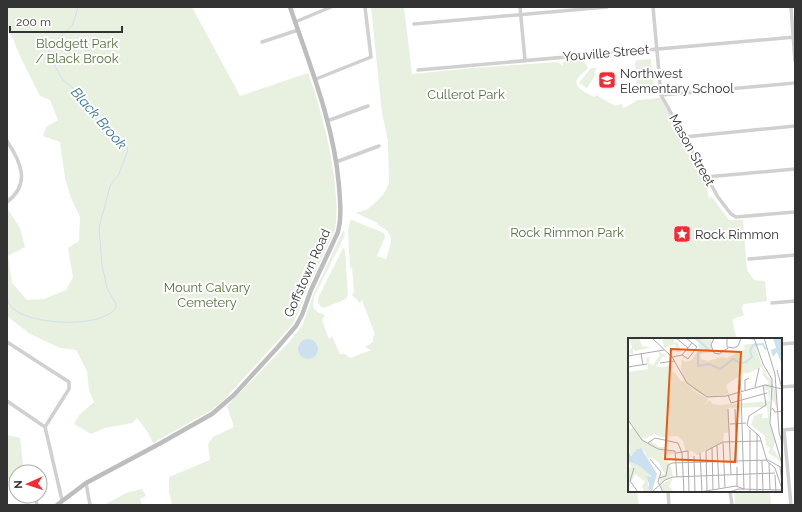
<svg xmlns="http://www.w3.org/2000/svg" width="802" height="512" font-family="Raleway,sans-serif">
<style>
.green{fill:#e8f0e0}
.water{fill:#cce1f0}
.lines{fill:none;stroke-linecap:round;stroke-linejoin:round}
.stream{stroke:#cce1f0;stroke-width:1}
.minor{stroke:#d0d0d0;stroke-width:3.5}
.secondary{stroke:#bdbdbd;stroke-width:4.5}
.labels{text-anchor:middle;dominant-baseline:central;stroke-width:4;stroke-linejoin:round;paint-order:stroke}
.park-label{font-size:13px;fill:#54743b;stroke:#fff}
.street-label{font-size:13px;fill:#333;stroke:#fff}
.poi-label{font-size:13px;fill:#333;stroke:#fff;text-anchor:start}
.water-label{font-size:14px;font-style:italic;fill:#37739e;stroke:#fff}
.inset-river{fill:none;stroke:#cce1f0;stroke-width:2}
.inset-road{fill:none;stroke:#adadad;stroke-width:1}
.view{fill:#e8590c;fill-opacity:0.15;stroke:#e8590c;stroke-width:2}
.inset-edge{fill:none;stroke:#333;stroke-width:2}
</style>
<rect width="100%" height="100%" fill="#fff"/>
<path class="green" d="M7 7H192L240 96 308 73C323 113 342 189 335 230L304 296 299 311 292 325 221 403 210 411 153 443 147 431 137 418 132 423 105 428 91 434 74 424 79 415 94 402 89 390 87 371 76 350 60 348 30 334 7 316V208L20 228 25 247 8 256 12 283 27 300 44 299 66 290 73 277 68 248 79 241 80 217 71 198 65 178 60 142 43 136 46 127 58 120 50 100 40 96 18 52 13 38 7 28Z
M371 7H404L412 74 473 68 558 62 563 66V62L583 60 588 68C585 72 578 76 577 80 573 88 589 94 594 97L596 95 615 106 621 104 624 108 638 100 661 98 705 181 709 198 712 197 729 220H743L747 270 754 280 765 281 767 301 744 304 741 309H742L744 315 733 319V325L737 339H629V491H637L639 505H172L169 492V477L210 460 208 444 213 437 234 427 227 406 291 340 302 326 314 293 343 231 345 233 344 237 314 297 313 305 314 309 319 313 323 314 325 316 322 320 329 339 332 336 340 354H345L350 358 371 350 365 347 373 342V337L375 334 362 300 360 303 352 295 354 292 352 267 350 269 348 230 350 221 352 220 384 233 385 237 377 256 386 259C391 243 397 234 378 225V223L356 213 368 209 383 195 389 183 388 141 382 113Z
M651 59 654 93 637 94 635 63 637 60Z
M591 68H597L594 73 596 74 587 88 579 83Z
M343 248 345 250 348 294 346 299 324 308 320 306 318 302V298Z
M7 435 20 438 24 472H16V474L7 481Z
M142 489 146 496 140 499 142 505H104L126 493Z
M734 491H770L771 505H735Z"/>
<path class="water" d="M298 349a10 10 0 1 1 20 0a10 10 0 1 1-20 0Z"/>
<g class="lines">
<path class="stream" d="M7 297C8 301 9 305 12 308 30 325 101 329 116 308V304L107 288 105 278 102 265 99 228 110 186 119 174 128 150 127 147 116 139 88 111 80 94 62 79 50 57 48 49 50 46 68 30 73 24 78 7"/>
<path class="minor" d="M520 7 525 60
M653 7 661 95 718 197 731 214 736 217 795 212
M791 7 795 61
M295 22 331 7
M414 24 607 7
M262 42 298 30
M418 70 795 37
M316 79 371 57 365 7
M661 95 795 83
M327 121 368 106
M684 137 795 126
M7 141C21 162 31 184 7 202
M336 162 379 146
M706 177 795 169
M749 259 795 255
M772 303 795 301
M7 342 69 382V389L45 427
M781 344 795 343
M781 387 795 386
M7 401 45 427 62 500
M781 430 795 429
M784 430 791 505
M29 471 30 472
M86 483 90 505
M668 491 669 505
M730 491 732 505
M35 496 37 505"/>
<path class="secondary" d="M57 505 86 483 159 444 212 414 234 395 277 348 296 326 302 315 311 290 338 232C342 217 340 201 339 186 334 124 310 66 290 7"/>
</g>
<defs>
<symbol id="school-square" viewBox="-11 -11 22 22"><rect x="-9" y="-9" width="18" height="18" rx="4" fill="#f52a33" stroke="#fff"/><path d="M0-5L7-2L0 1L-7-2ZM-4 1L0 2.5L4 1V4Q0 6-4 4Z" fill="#fff"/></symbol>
<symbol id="sight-square" viewBox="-11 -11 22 22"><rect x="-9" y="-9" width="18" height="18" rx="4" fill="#f52a33" stroke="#fff"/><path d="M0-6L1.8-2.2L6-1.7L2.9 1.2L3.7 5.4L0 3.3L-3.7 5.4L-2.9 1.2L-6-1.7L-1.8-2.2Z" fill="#fff"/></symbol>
</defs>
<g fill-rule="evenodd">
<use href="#school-square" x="597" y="70" width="20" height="20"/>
<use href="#sight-square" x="672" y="224" width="20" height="20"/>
</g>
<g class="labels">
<g class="park-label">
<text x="77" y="43">Blodgett Park<tspan x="77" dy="15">/ Black Brook</tspan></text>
<text x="466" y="94">Cullerot Park</text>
<text x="567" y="232">Rock Rimmon Park</text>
<text x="207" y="287">Mount Calvary<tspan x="207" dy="15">Cemetery</tspan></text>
</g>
<g class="street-label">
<text transform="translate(606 53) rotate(-5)">Youville Street</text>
<text transform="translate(692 150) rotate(61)">Mason Street</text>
<text transform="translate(307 273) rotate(-66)">Goffstown Road</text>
</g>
<g class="poi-label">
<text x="620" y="73">Northwest<tspan x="620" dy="15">Elementary School</tspan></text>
<text x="695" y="234">Rock Rimmon</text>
</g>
<g class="water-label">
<text transform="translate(99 118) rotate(49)">Black Brook</text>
</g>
</g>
<g transform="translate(628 338)">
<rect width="154" height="154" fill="#fff"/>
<path d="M1 0H11L14 8 22 9 21 10 7 13 5 11V16L0 15 4 9ZM31 0H46V5L50 4 53 14H48L47 6 36 10 35 2ZM64 0 83 2 85 14 72 16 73 21 80 23 94 19 99 20 117 11 116 7 127 5 132 23 140 39 143 40 146 51 148 50 149 70 144 61 143 52 141 50 142 53 141 83 147 103 145 111 152 121 154 128 150 121 140 115 142 110 138 107 137 98 123 87 126 78 135 75 134 80H140L139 69 100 70 101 94 96 95 95 104 69 117 64 113 58 114 55 103 50 98 35 99 25 96 18 101 15 99 14 102 21 106 22 103 32 109H39L33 112H44L48 115 35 118 42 126 45 138 31 146 33 137 37 136 31 125 25 120H19L17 114 11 110 4 117 2 116 0 92 6 89 0 82V34L20 31 18 20 21 19V25L25 27 32 17 30 13 39 18 34 19 28 29H38L43 24 45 30 41 31 42 34H46L53 43H56L66 53 80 61 78 65 75 66H78L81 62 85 66 91 67 141 63 140 52H137L138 48 137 52 136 47 141 45 134 36 136 35 133 29 121 35H116L98 47 101 56 79 59 66 52 56 42 53 31 54 21 57 24 64 22 71 11 70 4ZM0 123 15 130 23 139V141L19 138 21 154H16L14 148 17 144 7 136 0 150V129L3 130V128ZM45 140 41 148 46 154 35 153 32 147Z" fill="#e8f0e0"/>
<path d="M145 0H154V27L149 14 145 19 143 12 148 10ZM13 110 29 136 24 154 20 151 21 146 18 138 24 139 13 129 0 123V112L3 118 9 111Z" fill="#cce1f0"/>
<path class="inset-river" d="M68 0 80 11 70 15V28L81 26 92 31 105 21 112 25 118 24 124 19 122 13 125 7 135 6 138 12"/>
<path class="inset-road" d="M24 0 44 19 59 45 79 59 98 58 137 47 154 51M48 0 60 10M86 0 83 7 86 15 91 16 100 10M99 0V9L106 10 110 8 113 0M114 0 126 1M126 0 135 26 144 41V48M136 0 147 36 151 94 154 105M13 15 15 27M54 17 60 21 69 9 58 0M0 18 36 12M44 19 54 17 64 5M32 25 46 23M0 29 19 26M149 32 154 51M112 41 113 53M135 47 138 67 121 78 119 87 132 99 139 123 147 130 154 151M144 47 142 85 154 126M127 49 131 30M117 52V42L121 40M113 55 116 151M100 57 103 65 139 55M144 70 147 74 154 73M100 71 103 137M107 71 109 125M0 82 14 102 30 111 47 113 49 139M102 86 118 85M122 92V154M20 105 27 100 50 105 54 115 56 154M95 105 97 150M89 108 91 150M84 110 85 152M48 115 60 113 61 154M72 115 74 154M66 118 67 154M22 121 33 134 30 144 35 154M134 122 135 154M141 125 142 152M109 129V148M152 129 154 145M6 130 2 143 10 154M147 137 148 154M31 140 38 138 40 127 44 125 140 122 154 130M79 153 78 113 95 104 133 103M24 154 37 142 45 139 147 135M72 154 108 148 116 151M102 154 110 151 154 152M129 154V96"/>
<path class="view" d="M43 11 113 14 107 124 37 121Z"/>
<rect width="154" height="154" class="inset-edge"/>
</g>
<rect width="802" height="512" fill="none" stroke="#333333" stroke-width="16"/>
<g transform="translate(28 484) rotate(267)"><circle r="19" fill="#ffffff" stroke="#adadad"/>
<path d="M0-3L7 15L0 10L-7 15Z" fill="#f52a33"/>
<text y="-6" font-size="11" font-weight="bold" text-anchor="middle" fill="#333333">N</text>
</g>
<path d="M10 26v6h112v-6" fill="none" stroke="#333333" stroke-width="2"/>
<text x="16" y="26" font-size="12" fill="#333333" stroke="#ffffff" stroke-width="3" paint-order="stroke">200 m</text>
</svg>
